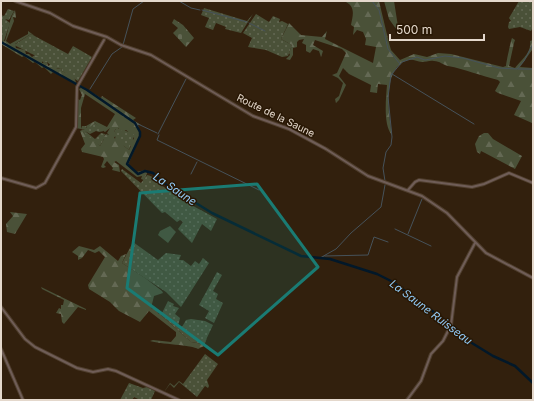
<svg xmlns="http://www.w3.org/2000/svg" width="534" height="401" font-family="Inter,sans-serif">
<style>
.grass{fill:url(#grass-dots)}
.forest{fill:url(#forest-firs);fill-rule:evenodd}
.cemetery{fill:url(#cemetery-stones)}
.garden{fill:#4a5138}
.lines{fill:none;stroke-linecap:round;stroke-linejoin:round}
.stream{stroke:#46525a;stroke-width:1}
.river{stroke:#021829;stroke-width:2.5}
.minor-casing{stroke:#4e3d2c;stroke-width:4}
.minor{stroke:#6f5d57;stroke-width:2}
.marked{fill:#1a7b73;fill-opacity:0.2;stroke:#1a7b73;stroke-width:3;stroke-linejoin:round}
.labels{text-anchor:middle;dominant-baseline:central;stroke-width:3;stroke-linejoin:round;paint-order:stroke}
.street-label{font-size:10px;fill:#e4d8cc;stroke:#281704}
.water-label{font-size:11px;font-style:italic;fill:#91caf6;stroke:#281704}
</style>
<defs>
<pattern id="grass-dots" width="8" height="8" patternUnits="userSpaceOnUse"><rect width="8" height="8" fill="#4a5138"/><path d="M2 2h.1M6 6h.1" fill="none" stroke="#646954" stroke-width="1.8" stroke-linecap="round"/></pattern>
<pattern id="forest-firs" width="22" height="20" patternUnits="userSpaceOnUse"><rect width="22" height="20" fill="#4a5138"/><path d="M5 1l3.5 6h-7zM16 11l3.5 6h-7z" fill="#646954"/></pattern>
<pattern id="cemetery-stones" width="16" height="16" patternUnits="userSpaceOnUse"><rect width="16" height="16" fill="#4a5138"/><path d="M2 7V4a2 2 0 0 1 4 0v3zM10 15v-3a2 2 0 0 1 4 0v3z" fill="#646954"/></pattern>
</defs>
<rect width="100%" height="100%" fill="#32200d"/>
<path class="grass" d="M519 1H533V27L531 31 520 27 509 29 508 27 509 22 511 21 509 18Z
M204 8 247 21 253 14 241 33 225 29 226 27 216 23 213 30 205 27 209 18 201 15Z
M8 9 14 11 9 20 5 19 10 23 4 41 1 40V15L4 16Z
M256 14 269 22 273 16 280 19 279 22 282 21 288 24 281 39 292 45 288 56 282 57 266 50 248 47 252 38 243 33Z
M31 34 68 54 73 46 92 57 78 81 62 71 61 68 55 69 47 62 44 63 36 56 14 45Z
M95 123 103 129 104 131 99 132 96 131 90 134 85 131 95 139 101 133 105 134 104 139 100 146 86 136 82 130H85L81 129 82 126H86V128Z
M117 128 135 134 129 150 115 139 116 134 114 131Z
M122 169 141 183 147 175C153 175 158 184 164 187 181 200 199 209 217 219L211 231 202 224 192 243 178 229 183 222 180 220 177 222 165 212 162 213 121 171Z
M133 242 158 260 166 253 181 255 179 260H183L191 266 195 261 199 264 203 258 209 263 181 307 166 292 122 263Z
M217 272 222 275 213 291 218 294 216 299 223 303 214 323 205 318 209 311 199 305Z
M168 301 174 304 173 306 179 308 175 314 180 318 178 326 182 327 186 320 191 319 205 321 213 325 204 344 191 342 161 315Z
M205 354 218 364 207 380 209 386 208 388 205 386 197 397 179 382 174 388 170 384 164 392 170 383 174 386 179 381 183 384Z
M129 383 143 388 147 387 155 391 151 400H140L134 397 132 400H120Z"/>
<path class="forest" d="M344 1H379L389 43 391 50 400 60 414 54 427 57 438 53 451 54 503 67 506 66C506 63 511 40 512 38L515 40 514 43 509 66 515 68C521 60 532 53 530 41L533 40 532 50 520 67 533 68 532 123 514 115 521 101 498 93 495 91 500 82 498 80C481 76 465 69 448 66 443 65 440 61 434 61 430 60 426 62 422 62 417 62 414 59 408 60 381 68 389 116 392 135 383 125 386 99 387 85L378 84 377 93 370 92 371 85 349 74 343 68 339 76 346 85 339 100 336 103 335 99 339 96 343 83 338 78 332 75 337 73 346 53 342 49 315 40 313 45 323 51 321 57 319 51 313 49 310 53 306 51V45L302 43 304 39 299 40 297 42V47L293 48V55L290 60 278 57 286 59 290 55 289 53 292 45 281 39 289 23 301 35 322 37 327 31 325 39 373 63 376 47 365 45 366 39 363 32 357 30 353 35 354 27 351 25C353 15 356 6 344 1Z
M384 1H394L399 33 389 19Z
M15 10 16 18 13 17 14 21 6 41 10 44 28 34V31L35 36 31 34 15 44 16 48 25 50 26 54H29L32 57 35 55 42 59V63L47 62 48 66 52 64 57 69 61 68 62 71 74 77 77 85 53 72 51 74 44 67 42 68 35 62 33 63 24 56 22 57 1 44V40L5 41C9 29 9 19 15 10Z
M80 85 101 98 102 96 136 118 133 120 141 125H138L140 137 128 165 136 172 146 170 147 173 144 180 141 179 142 176 137 177 116 161 114 162 119 165 120 172 112 170 113 168 107 161 104 165 106 167 103 168 101 167 104 159 103 157 82 152 81 149 85 144 80 131 82 130 85 134 87 133V136L91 138 100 146 104 139V137L106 134 109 135 107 133 110 128 105 132 95 123 87 129 86 126 95 121 107 127 115 114 85 94 81 108V129L76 128 78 99 80 100 82 95 79 89 81 88 79 86ZM118 128 123 132 126 130 132 135 134 134V139L130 141 131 146 129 150 124 146 122 140 115 139 114 137 118 136 114 131 116 129 118 132Z
M484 133H488L493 139 522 156 515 169 485 153 481 151 480 154 477 152 475 144 479 136Z
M10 212 27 214 15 234 7 232 6 224 13 216Z
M79 246 94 250 100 246 118 261 121 256 126 254 122 263 145 278 162 291 163 293 154 296 151 308 155 309 159 314 162 312 161 315 191 342 203 344 207 338 204 346 198 349C193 345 159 344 150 341L153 340 171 342 176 336V332L149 311 140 322 119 311 110 302 89 289 88 285 105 257 99 251 95 253 88 250 82 258 78 260V256L72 252Z
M41 287 86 309V310L78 307 64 324 62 322 61 314 56 313 59 308 61 309V305H63L64 300 42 289Z"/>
<path class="cemetery" d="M174 19 183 25 194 38 186 47 173 33 178 28 172 23Z"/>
<path class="garden" d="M170 226 176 232 168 243 158 235 160 231Z"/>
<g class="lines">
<path class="stream" d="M179 1 191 8 200 10
M372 1 379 10 388 49 400 64
M202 10 247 22
M249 23 265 31
M123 45 133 9 144 1
M518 69H533
M392 74 474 124
M90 89 112 54 122 47
M136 124H137
M138 124 157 133
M158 134 186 79
M159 135 157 140 259 190
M191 174 197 162
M385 181 383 168 386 152 391 145 392 137 388 97 391 75 402 62 417 57 425 60 445 56 463 58 499 68 517 69 524 61 533 44
M395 229 431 246
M408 234 422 199
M325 256 368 255 374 237 388 242
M323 257H324
M320 258 336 249 351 233 381 207 385 185"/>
<path class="river" d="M1 42 87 90 135 123 140 132V136L127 164 138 174 145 171 153 173 162 182 212 213 301 256 330 259 377 274 393 282 454 327 467 340 493 356 515 366 533 383"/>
<defs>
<path id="minor" d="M15 1 50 13 73 26 107 37 121 45 151 55 253 116 289 129 326 149 368 176 422 196 447 213 486 253 533 278
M1 178 36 188 45 183 76 127 77 87 104 40
M408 190 415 182 419 180 472 187 484 184 509 173 533 183
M1 307 25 339 35 347 77 368 93 372 108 369 116 371 179 400
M1 349 23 400
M407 400 421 381 431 354 443 341 451 325 457 277 475 243"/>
</defs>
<use href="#minor" class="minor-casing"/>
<use href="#minor" class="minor"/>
</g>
<path class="marked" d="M257 184 318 267 218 355 127 288 140 193Z"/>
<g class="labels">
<g class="street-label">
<text transform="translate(276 115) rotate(26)">Route de la Saune</text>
</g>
<g class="water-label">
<text transform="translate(175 189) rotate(34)">La Saune</text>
<text transform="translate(431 312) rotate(37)">La Saune Ruisseau</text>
</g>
</g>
<rect width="534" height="401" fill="none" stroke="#e4d8cc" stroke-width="4"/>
<path d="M390 34v6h94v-6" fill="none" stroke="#e4d8cc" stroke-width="2"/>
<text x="396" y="34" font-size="12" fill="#e4d8cc" stroke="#281704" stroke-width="3" paint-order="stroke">500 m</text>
</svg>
